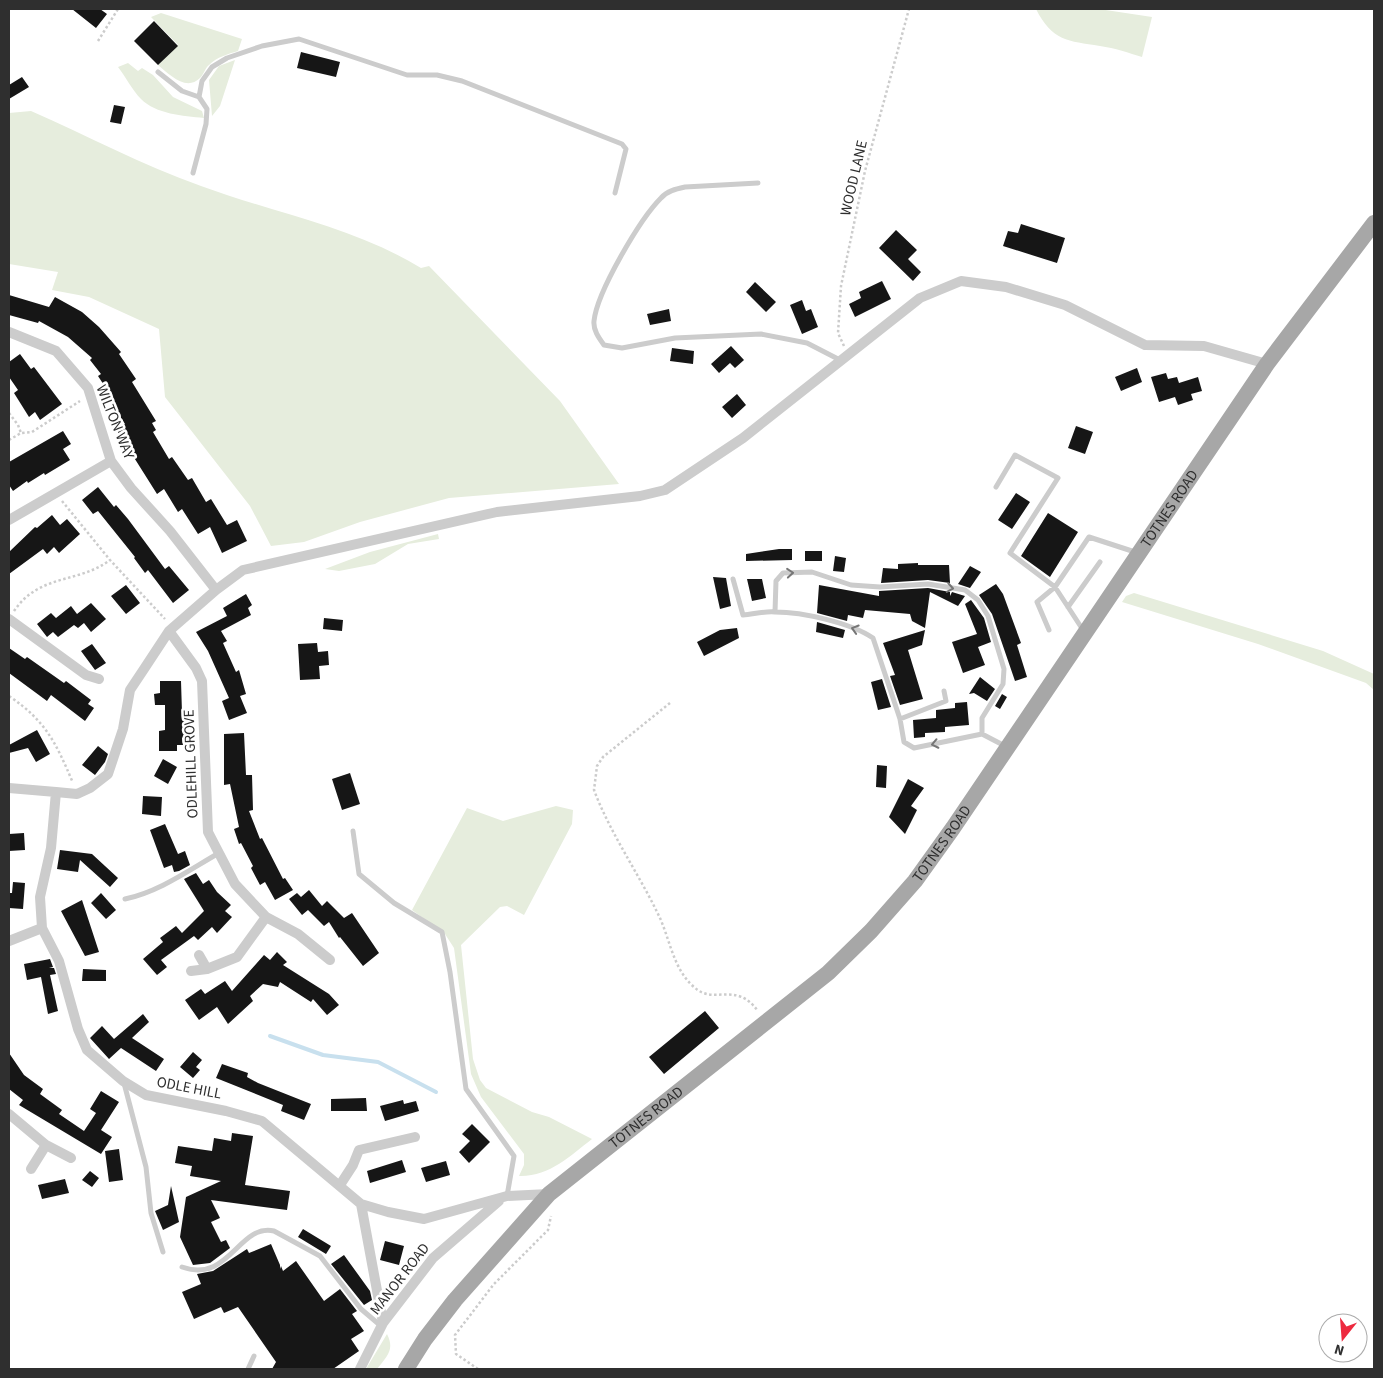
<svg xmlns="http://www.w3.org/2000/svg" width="1383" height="1378" font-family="'Source Sans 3',sans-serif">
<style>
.green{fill:#e6eddd}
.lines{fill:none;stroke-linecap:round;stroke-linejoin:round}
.stream{stroke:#c8e0ee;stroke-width:4}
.building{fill:#161616}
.path{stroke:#ccc;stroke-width:2.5;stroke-dasharray:2.5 2.5;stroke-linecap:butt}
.lane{stroke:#ccc;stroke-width:5}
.street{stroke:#ccc;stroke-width:10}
.primary{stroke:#a7a7a7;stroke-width:16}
.oneway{stroke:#767676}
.labels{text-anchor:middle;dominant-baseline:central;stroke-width:5;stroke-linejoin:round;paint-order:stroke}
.street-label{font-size:15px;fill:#2f2f2f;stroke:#fff}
</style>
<rect width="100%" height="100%" fill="#fff"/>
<path class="green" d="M1036 9H1099L1152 17 1142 57C1129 53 1115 48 1100 46 1068 41 1052 41 1036 9Z
M161 13 242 39 238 51C228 54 217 57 209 65 205 68 204 74 200 78 186 92 169 74 158 65L178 45 151 17Z
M235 60 220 106 212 116 209 80 219 66Z
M128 63 138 71 142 68 153 75 173 97 202 111 204 118C183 116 156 114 141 99 132 90 126 77 118 67Z
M31 111C88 136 142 165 201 186 274 213 354 227 421 268L429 266 560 401 619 484 449 498 360 522 304 542 271 546 250 506 165 397 159 329 89 297 52 290 58 272 9 264V113Z
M438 534 439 539 408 544 375 564 339 571 325 569 370 552Z
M1134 593 1323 651 1374 674V690L1366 683 1258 644 1122 602 1126 596Z
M556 806 573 810 572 824 524 915 507 906 500 907 461 945 473 1059 480 1080 486 1088 532 1112 549 1117 592 1139C570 1156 549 1177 519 1176L524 1165V1154L481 1097 471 1074 454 948 445 934 412 910 467 808 503 821Z
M387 1334C395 1350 387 1356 377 1369H366Z"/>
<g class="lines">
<path class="stream" d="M270 1036 323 1055 378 1062 436 1092"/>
</g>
<path class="building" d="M72 9H100L107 14 96 28Z
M154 21 178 46 158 65 134 41Z
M301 52 340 62 336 77 297 68Z
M22 77 29 87 9 99V85Z
M114 105 125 107 121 124 110 122Z
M1021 224 1065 238 1057 263 1003 246 1008 231 1018 233Z
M896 230 917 250 908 259 921 272 913 281 879 248Z
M882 281 891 299 855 317 849 304 861 298 859 292Z
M755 282 776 302 766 312 746 292Z
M9 295 49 307 55 297 82 312 99 327 121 352 119 354 136 379 132 382 156 421 152 423 156 430 153 432 169 459 172 457 188 480 192 478 206 502 211 499 227 525 237 520 247 541 222 553 210 527 198 534 182 509 178 512 164 489 157 494 116 429 125 424 110 401 113 399 98 376 101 374 90 360 92 358 68 337 39 321 38 323 9 315Z
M802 300 806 311 811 309 818 327 802 334 790 305Z
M669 309 671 321 650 325 647 314Z
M731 346 744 360 735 368 730 363 719 373 711 364Z
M672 348 694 351 693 364 670 361Z
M20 354 31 369 34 367 62 404 40 420 35 412 29 417 14 393 18 390 9 377V362Z
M1137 368 1142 382 1121 391 1115 377Z
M1166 373 1168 379 1177 377 1179 383 1198 377 1202 391 1191 394 1193 400 1178 405 1175 397 1159 402 1151 377Z
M737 394 746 405 732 418 722 407Z
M1076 426 1093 432 1085 454 1068 448Z
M63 431 71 444 63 449 70 460 45 475 44 473 28 483 27 481 13 491 9 485V462Z
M98 487 114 507 116 505 128 519 165 569 169 566 189 590 173 603 148 570 145 573 134 558 135 557 98 511 93 514 82 500Z
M1016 493 1030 502 1012 529 998 520Z
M1048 513 1078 532 1050 577 1021 556Z
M52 515 60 525 67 519 80 534 59 553 54 547 47 554 43 549 9 574V552L35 527 37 528Z
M779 549H792V560L746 561V554Z
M805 551H822V561H805Z
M835 556 846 558 844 572 833 571Z
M918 563V565H949L950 583 928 580 881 583 883 568 898 569V564Z
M970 566 981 572 970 588 958 584Z
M713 577 726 578 731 606 720 609Z
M747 579H762L766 598 752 601Z
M996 584 1003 594 1021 643 1017 645 1027 677 1015 681 992 614 979 595Z
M126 585 140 603 126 614 111 596Z
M819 585 879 596V591L928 588 950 592V596L952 592 965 596 958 606 930 592 925 628 912 621 910 614 865 610 863 618 848 615 847 621 817 613Z
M246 594 252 605 248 608 251 615 221 631 227 641 223 643 236 672 239 670 246 694 240 696 247 713 229 720 222 701 229 698 208 651 196 632 227 616 223 608Z
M971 600 984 618 991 642 978 647 985 665 963 673 952 642 977 634 965 604Z
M91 603 106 619 91 632 84 623 78 628 74 625 58 637 53 632 47 637 37 624 51 613 56 618 71 606 77 614Z
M324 618 343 620 342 631 323 629Z
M817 622 845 630 843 638 816 632Z
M737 628 739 638 704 656 697 642 720 630Z
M925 630 922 645 908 650 923 699 900 705 890 676 895 675 883 643Z
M317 643 318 652 328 651 329 665 319 666 320 679 300 680 298 644Z
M92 644 106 663 95 670 81 651Z
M9 648 25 659 27 657 64 683 66 681 91 700 88 704 94 708 85 721 51 695 47 701 9 673Z
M980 677 995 689 987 701 974 693 969 694Z
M882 679 891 707 878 710 871 682Z
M160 681H181L182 713H185V737L182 738 183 745H177V751H159V731L165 730V705H155L154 694 160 693Z
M1002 694 1007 697 1000 709 995 706Z
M967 702 969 725 945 727V732L925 733V737L914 738 913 720 936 718V710L955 708V703Z
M37 730 50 754 36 762 28 748 9 753V745Z
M244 733 246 775H252L253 810 249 811 260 839 262 838 283 879 285 878 293 890 275 900 265 882 260 885 251 868 253 866 241 843 239 844 234 829 239 827 230 784 224 785V734Z
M98 746 108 754 105 762 95 775 82 765Z
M163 759 177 767 168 784 154 776Z
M877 765 887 766 886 788 876 787Z
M350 773 360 804 342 810 332 779Z
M908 779 924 788 911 806 917 810 905 834 889 817Z
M143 796 162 797 161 816 142 814Z
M165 824 178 854 185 851 190 865 179 871 174 872 172 865 164 868 150 830Z
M24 833 25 850 9 851V834Z
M60 850 92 854 118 878 110 887 80 860 78 872 57 869Z
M196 873 203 884 209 880 217 892 231 905 225 911 232 917 217 933 212 927 198 940 194 936 161 960 167 967 157 975 143 959 163 942 160 938 176 926 182 933 204 911 184 879Z
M13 882 25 883 23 909 9 908V893H12Z
M309 890 322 906 327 901 344 918 352 913 379 953 363 966 340 937 339 938 329 922 324 926 308 910 302 915 289 899 297 893 301 897Z
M101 893 116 910 106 919 91 903Z
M82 900 99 952 85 956 61 911Z
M277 952 287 962 283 965 329 994 339 1005 327 1015 313 999 311 1002 280 982 278 987 263 984 250 996 253 1001 228 1024 217 1007 199 1020 185 1000 201 989 205 994 225 981 232 991 264 955 270 960Z
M50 959 53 967 49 968H54L56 974 50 975 58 1011 48 1014 41 977 27 980 24 964Z
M83 969 106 970V981H82Z
M705 1011 719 1028 664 1074 649 1057Z
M143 1014 149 1022 132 1038 164 1059 156 1071 121 1048 109 1059 90 1038 102 1026 114 1039Z
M193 1052 202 1060 196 1067 200 1070 193 1078 180 1067Z
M9 1053 24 1075 43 1089 40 1094 62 1110 59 1114 84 1131 96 1113 90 1109 101 1091 119 1102 101 1130 112 1137 101 1154 19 1105 23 1100 9 1089Z
M222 1064 248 1073 247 1077 258 1083 311 1104 304 1120 281 1111 283 1105 216 1078Z
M366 1098 367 1111H331V1099Z
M403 1100 404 1104 416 1101 419 1111 385 1121 380 1106Z
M472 1124 490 1142 469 1163 459 1152 470 1141 462 1134Z
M232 1133 253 1136 245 1185 290 1191 287 1210 211 1200 220 1218 211 1222 221 1242 226 1240 230 1248 210 1263 193 1265 180 1237 186 1197 221 1181 190 1176 192 1166 175 1163 178 1146 212 1151 214 1138 231 1141Z
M119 1149 123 1180 109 1182 105 1151Z
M402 1160 406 1172 370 1183 367 1171Z
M446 1161 450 1175 426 1182 421 1168Z
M90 1171 99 1178 92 1187 82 1180Z
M65 1179 69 1193 42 1199 38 1185Z
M171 1186 179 1222 163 1230 155 1211 168 1205Z
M303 1229 331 1246 326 1254 298 1237Z
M385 1241 404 1246 399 1265 380 1260Z
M271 1244 280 1265V1269L281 1266 283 1271 296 1261 324 1301 340 1289 357 1311 352 1314 364 1331 351 1339 359 1351 333 1369H272L276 1362 238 1307 224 1313 221 1307 194 1319 182 1292 201 1284 197 1274 213 1271 247 1249 249 1253Z
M344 1255 370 1291 372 1300 364 1305 331 1264Z"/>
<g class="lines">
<path class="path" d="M98 41 118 9
M844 346 838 333 841 286 865 171 909 9
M9 413 18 425 21 433
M9 440 21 433 32 432 80 401
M62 501 110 560 165 619
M14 611C40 573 78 584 110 560
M9 696C46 721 56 743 73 783
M670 703 603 757 597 766 594 790C610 833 639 874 659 916 670 939 673 969 694 987 714 1006 735 980 758 1011
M478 1369 456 1354 455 1335 494 1284 548 1230 551 1216"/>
<path class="lane" d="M158 72 182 91 199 97 207 109 206 124 193 173
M199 97 202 81 212 67 227 58 262 46 299 39 407 75H437L462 81 622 144 626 149 615 193
M758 183 685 187C676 189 667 191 661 198 640 219 597 292 594 321 593 330 599 338 604 345L622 348 675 338 761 334 807 343 840 360
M996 487 1015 455 1058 478 1010 553 1055 587 1083 630
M733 579 743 615C754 614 765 611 775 612 803 612 851 623 873 638L900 719 904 742 914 748 982 734 1005 746
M1068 607 1100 562
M775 612 776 581 783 573 812 572 851 585 880 587 928 584 965 590 978 600 988 616 1004 669 1003 684 982 718V734
M1049 630 1037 602 1055 587 1089 537 1135 552
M900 719 946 701 944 691
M353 831 359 874 394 903 442 932 450 972 466 1089 514 1156 507 1196
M125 899C159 892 189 870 219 853
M124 1083 146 1167 151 1213 163 1252
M182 1267C229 1284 239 1223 274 1231L320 1256 361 1309 381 1326
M248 1369 254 1356"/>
<path class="street" d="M9 332 56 351 88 388 111 461 131 488 170 531 216 590
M9 520 111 461
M9 619 86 675 99 679
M169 631 196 668 202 681 208 832 235 884 266 917 298 934 330 960
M9 788 56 792 51 848 40 897 42 928 59 961 78 1029 87 1050 123 1081 146 1095 226 1111 262 1121 361 1204 388 1212 424 1219 507 1196 549 1194
M56 792 77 794 90 788 108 774 123 729 130 690 144 669 169 631 216 590 243 570 497 512 640 496 665 490 743 438 920 298 961 281 1006 287 1065 305 1145 345 1204 346 1267 364
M9 941 42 928
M199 955 207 969
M191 971 207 969 237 957 266 917
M9 1114 46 1145 71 1158
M31 1169 46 1145
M340 1185 353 1165 359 1150 415 1137
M361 1204 383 1323
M360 1369 383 1323 433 1258 499 1201"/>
<path class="primary" id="s1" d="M406 1369 425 1339 455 1300 549 1194 828 973 871 931 915 881 953 828 1267 364 1374 223"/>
</g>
<defs><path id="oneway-chevron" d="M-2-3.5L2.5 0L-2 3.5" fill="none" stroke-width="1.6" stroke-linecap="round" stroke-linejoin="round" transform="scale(1.25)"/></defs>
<g class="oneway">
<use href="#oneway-chevron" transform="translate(790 573) rotate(-5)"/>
<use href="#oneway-chevron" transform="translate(950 588) rotate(10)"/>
<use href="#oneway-chevron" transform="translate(855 629) rotate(-163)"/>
<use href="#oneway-chevron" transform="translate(935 744) rotate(168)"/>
</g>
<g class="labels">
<g class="street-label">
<text transform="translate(854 178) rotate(-77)">WOOD LANE</text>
<text transform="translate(115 422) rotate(68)">WILTON WAY</text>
<text stroke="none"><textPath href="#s1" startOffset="1160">TOTNES ROAD</textPath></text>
<text transform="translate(191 764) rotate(-92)">ODLEHILL GROVE</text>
<text stroke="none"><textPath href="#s1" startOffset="755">TOTNES ROAD</textPath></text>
<text transform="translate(189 1088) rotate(11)">ODLE HILL</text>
<text stroke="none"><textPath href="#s1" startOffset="350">TOTNES ROAD</textPath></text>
<text transform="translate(400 1279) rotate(-52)">MANOR ROAD</text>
</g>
</g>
<rect width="1383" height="1378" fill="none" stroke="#2f2f2f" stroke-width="20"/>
<g transform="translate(1343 1338) rotate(197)"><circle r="24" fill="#ffffff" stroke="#acacac"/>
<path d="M0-4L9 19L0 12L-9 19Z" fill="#ed2a3f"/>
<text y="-8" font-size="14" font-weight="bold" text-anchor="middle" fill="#2f2f2f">N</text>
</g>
</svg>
